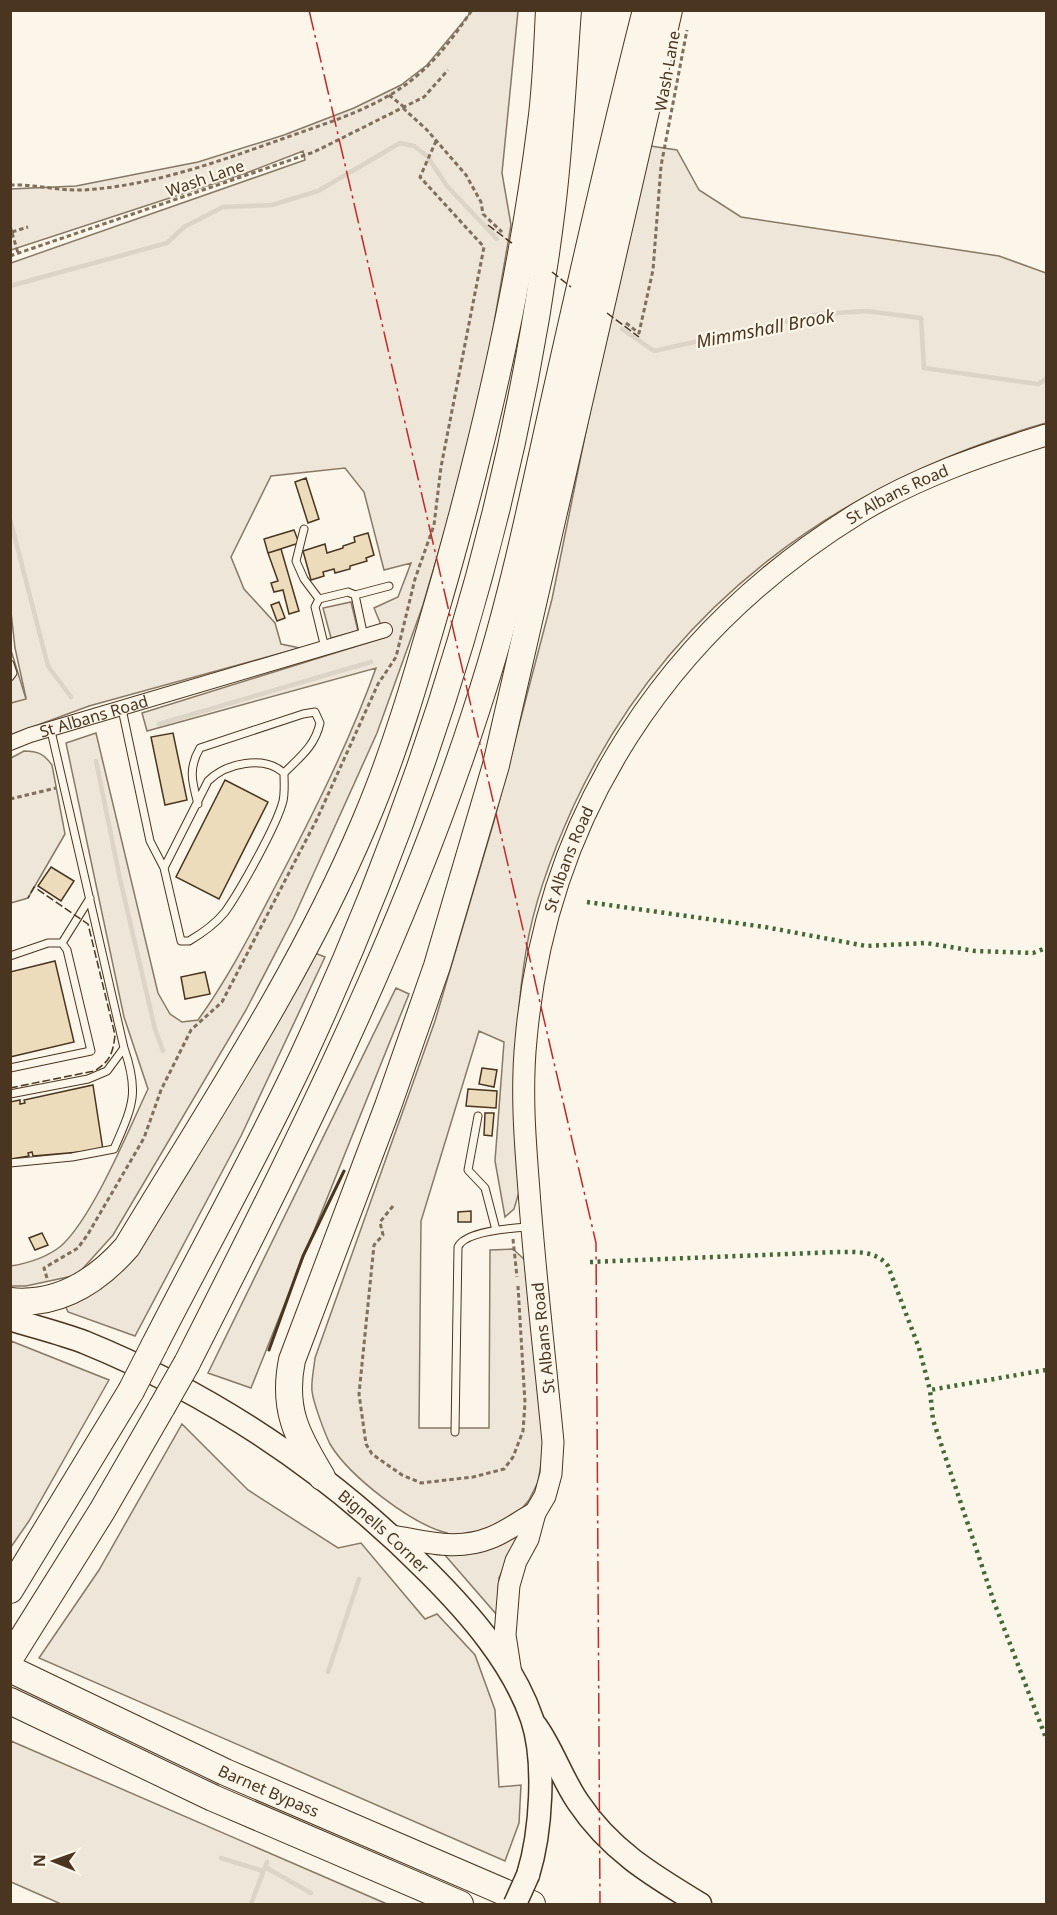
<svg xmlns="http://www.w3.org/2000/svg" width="1057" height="1915" font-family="'Noto Sans',sans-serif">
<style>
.green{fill:#ede6d9;stroke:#887966;stroke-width:1.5}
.parking{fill:#ede7d9;stroke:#887966;stroke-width:1.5}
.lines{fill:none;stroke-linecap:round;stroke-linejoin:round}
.stream{stroke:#dcd4c6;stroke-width:4.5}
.building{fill:#ecdcbc;stroke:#4a3520;stroke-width:1.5}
.service-casing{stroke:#4a3520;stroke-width:9}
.minor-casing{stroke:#4a3520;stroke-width:16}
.primary-casing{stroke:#4a3520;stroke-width:23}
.trunk-casing{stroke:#4a3520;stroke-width:25}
.motorway-casing{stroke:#4a3520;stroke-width:28}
.path{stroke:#7f6f5c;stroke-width:3;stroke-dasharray:4.5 3;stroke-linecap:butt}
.service{stroke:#fbf6e9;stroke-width:7}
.minor{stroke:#fbf6e9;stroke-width:14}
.primary{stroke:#fbf6e9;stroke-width:21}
.trunk{stroke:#fbf6e9;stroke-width:22}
.motorway{stroke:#fbf6e9;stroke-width:26}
.trunk-bridge-casing{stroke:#4a3520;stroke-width:25;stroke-linecap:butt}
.motorway-bridge-casing{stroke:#4a3520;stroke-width:28;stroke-linecap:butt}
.trunk-bridge{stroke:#fbf6e9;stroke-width:22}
.motorway-bridge{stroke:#fbf6e9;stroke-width:26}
.hedge{stroke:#436837;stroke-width:4.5;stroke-dasharray:3 4.5;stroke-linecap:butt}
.fence{stroke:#4a3520;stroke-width:1.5;stroke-dasharray:8 3;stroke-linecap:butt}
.wall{stroke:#4a3520;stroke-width:3}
.power{stroke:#c62828;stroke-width:1.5;stroke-dasharray:21 4.5 3 4.5;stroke-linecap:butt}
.labels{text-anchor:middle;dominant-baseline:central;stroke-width:4.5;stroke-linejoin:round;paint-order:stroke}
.street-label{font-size:16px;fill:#4a3520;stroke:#fbf6e9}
.water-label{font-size:18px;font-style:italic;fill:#4a3520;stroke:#fbf6e9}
</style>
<rect width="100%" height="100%" fill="#fbf6e9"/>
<path class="green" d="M472 11H518L502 173 511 225 487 364 462 472 423 605 377 733 294 917 246 1010 113 1235 77 1275 26 1286H11V1266C29 1263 46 1258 61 1246 93 1217 128 1131 148 1089L124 1017 66 743 96 733 158 993 170 1014 182 1022 198 1020C229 977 252 931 276 885 313 814 349 743 376 668L147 731 142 713 386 637 374 608 398 597 411 563 384 570 364 492 345 468 271 476 231 557 244 589 275 623 281 644 300 648 89 706 11 735V703L26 698 15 648 10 603 11 263 305 160 303 151 249 172 11 250V189L76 186 198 162 284 135 354 108 401 85 427 65Z
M644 145 677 150 699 190 741 217 999 256 1046 273V423C839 482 667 605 574 805 553 851 534 900 526 951 513 1031 514 1110 519 1192L514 1209 505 1217 495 1161 504 1042 479 1031 421 1221 419 1428H489L490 1250 513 1249 526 1261 544 1446 538 1482 529 1500 519 1512 489 1533 446 1539 447 1533C411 1524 349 1476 330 1444 325 1434 313 1402 312 1391 311 1380 314 1369 315 1358L435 1021 494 821 552 599Z
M351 602 358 631 331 638 323 608Z
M24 751C38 751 44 754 52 765L65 834 28 898 11 903V758Z
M312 952 325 957 241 1136 135 1336 68 1312 65 1305 98 1288Z
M396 988 409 994 251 1388 208 1373Z
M11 1341 109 1380 29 1521 11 1547Z
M182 1424 248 1490 338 1548 361 1543 425 1619 437 1614 475 1655 495 1710 499 1787 521 1785 519 1823 505 1861 39 1658 99 1570Z
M516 1535 518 1537 499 1578 497 1615 444 1554C472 1555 493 1551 516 1535Z
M11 1741 387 1904H61L11 1882Z"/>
<path class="parking" d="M10 647 26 699 11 703H10Z"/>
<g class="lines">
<path class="stream" d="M10 286 167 243 184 227 223 207 272 205 318 191 400 143 414 146 427 156 447 186 497 239
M622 329 654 351 820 314 866 311 921 318 924 368 1038 384 1046 379
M10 519 48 666 71 697
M159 724 371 662
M96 761 120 879 155 1029 163 1051
M328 1672 359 1579
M221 1858 263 1871
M265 1867 311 1893
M251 1904 267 1862"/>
</g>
<path class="building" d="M306 478 319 519 308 523 295 482Z
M294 530 299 543 268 553 264 539Z
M368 533 374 555 366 558 367 561 350 566V569L335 573 334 569 323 572 324 576 311 580 303 551 325 544 327 553 343 548V546L355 542 354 537Z
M281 549 299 611 289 614 283 590 274 592 271 583 278 581 268 553Z
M279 602 285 618 277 621 271 605Z
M173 733 187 800 165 805 151 737Z
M225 780 268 802 219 899 176 877Z
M51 867 74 881 61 901 38 886Z
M55 961 74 1042 10 1057V972Z
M205 972 210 994 185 999 181 977Z
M482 1068 497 1070 494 1087 479 1084Z
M93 1085 103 1150 33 1156 32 1152 28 1153 29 1156 11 1159 10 1102 20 1100V1104L25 1103 24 1100Z
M468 1089 497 1091 496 1108 466 1106Z
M485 1113H494L492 1136 484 1135Z
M471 1211V1222H458V1212Z
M42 1233 48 1245 35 1250 29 1238Z"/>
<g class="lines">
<defs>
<path id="service" d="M304 529 296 561 304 579 319 599
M355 595 389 586
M325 648 315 607 319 599 348 592 355 595 364 637
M10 664 13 673 10 677
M122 709 150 841 164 868 181 941H189C201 934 216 923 225 912 240 891 277 825 283 801 285 792 284 782 284 773 264 755 226 763 208 781L164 868
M198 804C192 782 188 768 200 748L303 714 315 712 320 723C315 746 300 757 284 773
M62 943 90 898
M10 956 48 943H62L67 950 91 1051 10 1068
M10 1094 88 1079 107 1071 124 1048
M478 1116 468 1170 485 1188 496 1230
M10 1163 72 1157 114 1149C132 1107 140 1094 124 1048L51 731
M455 1432 458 1247C465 1231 512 1228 528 1227"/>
<g id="minor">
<path id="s1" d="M10 743 30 735 385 630"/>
</g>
<g id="primary">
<path d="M393 1536C425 1542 458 1551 490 1538 506 1532 520 1521 535 1513"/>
<path id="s2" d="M511 1674 505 1635 509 1585 516 1561 528 1539 535 1513 545 1496 551 1474 553 1442C545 1358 535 1275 529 1191 525 1141 521 1090 526 1040 546 813 668 630 860 512 918 477 982 455 1046 435"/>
</g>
<g id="trunk">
<path id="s3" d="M10 1319C35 1327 60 1333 84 1342 214 1395 329 1472 428 1572 469 1613 513 1663 532 1719 546 1761 541 1833 528 1875"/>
<path d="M536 1726C553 1750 561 1777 578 1802 610 1850 652 1875 700 1904"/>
</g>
<g id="motorway">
<path d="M10 1301C58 1306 97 1281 127 1247 210 1109 301 973 364 824 398 745 421 661 445 578 487 429 522 277 541 123 546 86 547 48 549 10"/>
<path d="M154 1346C203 1250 257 1154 303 1056 427 789 516 501 552 208 560 143 563 76 568 10"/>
<path d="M187 1363C303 1134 417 910 491 663 517 576 535 486 555 397 584 268 613 139 646 10"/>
<path d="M322 1477C297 1436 282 1409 292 1360L388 1106 437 966 496 765 669 10"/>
<path d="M10 1590 131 1391"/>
<path d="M10 1658 102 1511 162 1407"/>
<path id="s4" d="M10 1669 225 1772 532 1904"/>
<path d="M10 1701 213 1798 460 1904"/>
</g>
</defs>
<use href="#service" class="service-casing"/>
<use href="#minor" class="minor-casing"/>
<use href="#primary" class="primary-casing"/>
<use href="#trunk" class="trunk-casing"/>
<use href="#motorway" class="motorway-casing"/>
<path class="path" d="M389 95 404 107
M403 108 427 130 466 175 481 202 483 214 502 232
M10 185C35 184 58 191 83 190 152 186 220 161 285 138 324 124 364 112 398 90 430 69 451 41 472 10
M10 226 18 253
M12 232 28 227
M10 256 314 152 424 97 448 70
M626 323 639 333 653 270 661 166 687 30
M10 799 56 788
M393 1206 380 1222 383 1235 374 1245 359 1394 366 1444 372 1454 402 1475 421 1483 473 1477 504 1469 513 1457 523 1431 525 1403 518 1286
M513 1239 517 1277
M47 1278 44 1268 78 1248 88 1234 144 1138 161 1090 191 1030 222 1002 317 819 378 684 396 657 415 579 434 525 441 467 484 247 420 177 436 141"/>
<use href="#service" class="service"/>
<use href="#minor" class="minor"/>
<use href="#primary" class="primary"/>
<use href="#trunk" class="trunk"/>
<use href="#motorway" class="motorway"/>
<defs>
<path id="trunk-bridge" d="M515 1904 528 1875"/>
<path id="motorway-bridge" d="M131 1391 154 1346
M162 1407 187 1363"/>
</defs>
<use href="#trunk-bridge" class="trunk-bridge-casing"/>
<use href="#motorway-bridge" class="motorway-bridge-casing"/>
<use href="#trunk-bridge" class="trunk-bridge"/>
<use href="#motorway-bridge" class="motorway-bridge"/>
<path class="hedge" d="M587 902 765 927 866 946 926 943 975 951 1033 953 1046 948
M590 1262 837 1252C855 1252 876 1250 888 1266L919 1348 930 1390
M1046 1370 930 1390 933 1420 994 1602 1046 1738"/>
<path class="fence" d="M488 225 513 244
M552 272 571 287
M607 313 639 337
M10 1088 94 1071C110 1062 113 1053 115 1035L88 924 34 887 28 898"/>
<path class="wall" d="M269 1350 303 1256 344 1171"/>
<path class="power" d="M309 10 596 1243 600 1904"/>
</g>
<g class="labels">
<g class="street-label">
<text transform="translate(667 71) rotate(-80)">Wash Lane</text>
<text transform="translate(205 178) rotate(-19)">Wash Lane</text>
<text stroke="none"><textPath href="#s2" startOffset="1335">St Albans Road</textPath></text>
<text stroke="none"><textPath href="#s1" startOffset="88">St Albans Road</textPath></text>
<text stroke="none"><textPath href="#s2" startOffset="831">St Albans Road</textPath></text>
<text transform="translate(543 1338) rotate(-96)">St Albans Road</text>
<text stroke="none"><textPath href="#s3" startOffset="434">Bignells Corner</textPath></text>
<text stroke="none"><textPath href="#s4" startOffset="286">Barnet Bypass</textPath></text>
</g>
<g class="water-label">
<text transform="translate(765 328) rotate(-11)">Mimmshall Brook</text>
</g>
</g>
<rect width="1057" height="1915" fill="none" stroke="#4a3520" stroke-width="24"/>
<g transform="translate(54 1861) rotate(271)" stroke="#fbf6e9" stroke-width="4.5" paint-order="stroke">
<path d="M0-4.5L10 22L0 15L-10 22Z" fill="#4a3520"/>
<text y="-9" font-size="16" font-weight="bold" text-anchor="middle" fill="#4a3520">N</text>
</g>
</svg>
